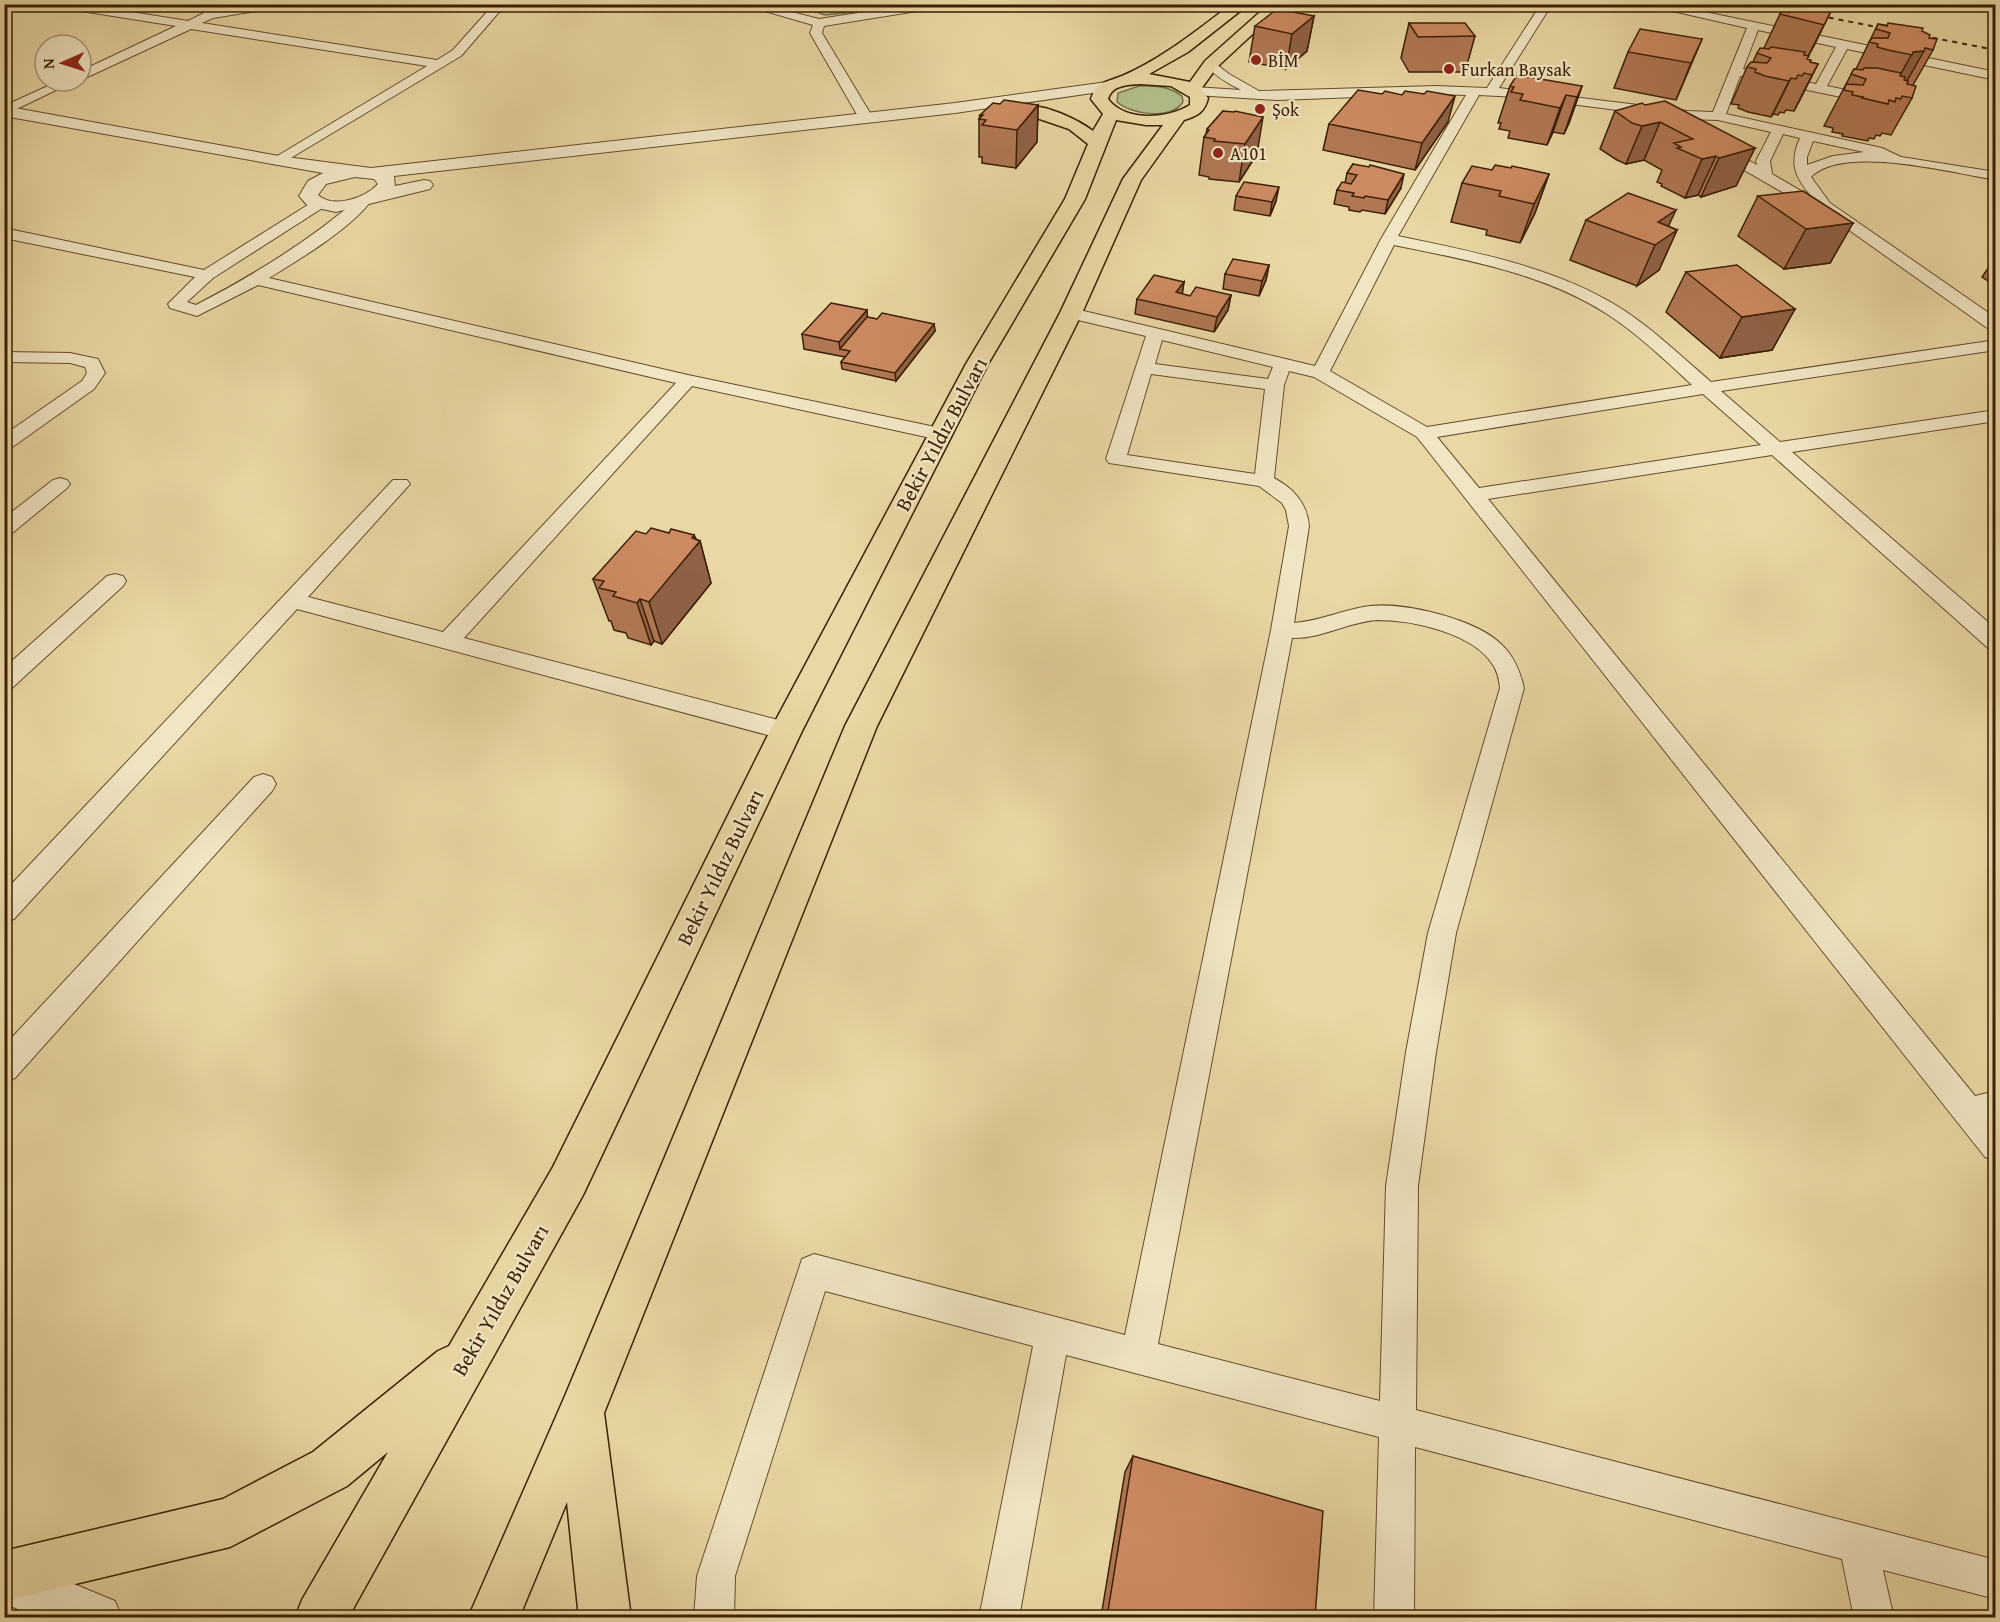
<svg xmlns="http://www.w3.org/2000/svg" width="2000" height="1622" font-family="'Gentium Book Plus',serif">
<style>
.green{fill:#b2bf8a;stroke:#766f46;stroke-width:1.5}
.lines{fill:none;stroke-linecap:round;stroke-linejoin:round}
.minor-casing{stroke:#664d2b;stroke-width:2}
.tertiary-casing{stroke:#664d2b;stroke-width:2}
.primary-casing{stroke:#3a1f02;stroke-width:3}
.minor{fill:#f1e6c4;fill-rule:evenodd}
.tertiary{fill:#f1e6c4;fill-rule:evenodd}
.primary{fill:#e9d8a5;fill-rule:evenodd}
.rail{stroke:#3a1f02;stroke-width:2;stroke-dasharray:5 5;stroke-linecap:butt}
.wall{fill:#b07754;stroke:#3a1f02;stroke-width:1.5}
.shaded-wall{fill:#906145;stroke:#3a1f02;stroke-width:1.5}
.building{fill:#cd8a62;stroke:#3a1f02;stroke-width:1.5}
.poi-dot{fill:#8f2418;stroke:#f1e6c4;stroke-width:2}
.labels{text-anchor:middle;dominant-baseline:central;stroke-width:4.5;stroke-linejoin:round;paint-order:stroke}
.far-poi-label{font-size:18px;fill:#3a1f02;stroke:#f1e6c4;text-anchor:start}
.street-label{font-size:21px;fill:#3a1f02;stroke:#f1e6c4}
</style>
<rect width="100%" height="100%" fill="#e9d8a5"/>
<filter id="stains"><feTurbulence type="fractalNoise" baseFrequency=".00333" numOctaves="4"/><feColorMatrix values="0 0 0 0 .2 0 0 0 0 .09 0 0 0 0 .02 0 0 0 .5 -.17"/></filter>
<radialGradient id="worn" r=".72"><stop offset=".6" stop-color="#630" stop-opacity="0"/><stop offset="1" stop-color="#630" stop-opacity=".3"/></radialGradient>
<path class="green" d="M796 5H925L825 15Z
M1139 86C1154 85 1170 86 1182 96L1183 102C1171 120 1132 115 1117 102L1118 93Z"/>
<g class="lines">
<defs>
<path id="minor" d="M51 4H81L188 21 204 13 205 4H217L216 11 256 4H286L281 7 213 18 202 23 437 60 453 50 494 4H506L461 56 279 165 274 164 272 161 274 158 427 66 191 29 81 80V71L176 26 56 7Z
M741 4H761L819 19 917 4H947L942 7 824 26 822 33 873 118 866 122 859 118 810 33 813 25Z
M1541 4H1552L1499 88 1687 111 1713 112 1747 28 1642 4H1666L1996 72V80L1847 49 1827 86 1880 97 1882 100 1880 103 1875 104 1740 76 1726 114 1882 148 1901 157 1996 172V180C1953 173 1843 144 1811 177L1830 203 1996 318V331L1990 330 1818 208 1803 204 1711 151 1709 148 1711 145H1721L1757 165 1756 161 1771 132 1718 120 1687 119 1517 97 1479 95 1398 236C1474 252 1552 266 1619 307 1652 328 1681 356 1711 382L1996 340V350L1721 391 1780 442 1996 410V421L1792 452 1996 629V650L1988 648 1772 455 1488 499 1975 1096 1996 1091V1161L1985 1157 1958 1123 1417 437 1314 377 1289 371 1284 385 1274 478C1294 489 1307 503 1309 526L1294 623C1321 621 1344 609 1370 606 1405 602 1476 619 1501 644 1514 656 1520 671 1524 688L1456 933 1436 1052 1418 1186 1416 1410 1996 1560V1599L1883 1570 1894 1618H1854L1842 1559 1415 1447 1414 1618H1374L1379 1437 1066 1355 1019 1618H979L1033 1346 825 1291 735 1576 734 1618H694L697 1576 802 1259 814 1254 1125 1335 1271 630 1289 526 1286 510 1282 503 1259 486 1109 463 1106 459 1146 336 1065 317 1063 313 1071 308 1315 366 1381 239 1466 95 1436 94 1278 100 1194 95 1188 91 1194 87 1241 90C1227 83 1215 76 1205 64L1211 60 1229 74 1259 91 1436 86 1487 88ZM1758 30 1836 47 1816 84 1743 69ZM1783 134 1800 138C1788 164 1796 179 1813 198L1772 174 1770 161ZM1813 141 1864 152 1833 156 1807 165V157ZM1394 245C1467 260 1543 273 1607 314 1638 334 1665 360 1692 385L1427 427 1330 371ZM1162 340 1273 367 1268 379 1155 364ZM1151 374 1265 389 1255 474 1127 455ZM1703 394 1761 445 1479 488 1437 437ZM1377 620C1412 620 1474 633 1493 665 1498 672 1499 680 1500 688L1428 933 1406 1052 1386 1186 1380 1401 1158 1344 1292 638C1321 639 1348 622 1377 620Z
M1967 4 1996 5V12L1968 6Z
M59 81H75L4 115V106Z
M364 197 371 201C350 229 300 259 269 278L688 375 940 428 947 430 949 434 947 438 940 440 692 386 464 638 786 722 795 725 798 731 795 737 786 740 297 609 14 919 4 922V892L393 480H407L410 484 308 597 443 632 676 383 258 285 197 316 170 308 168 304 195 277 4 238V228L204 270 314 201H324L326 204 324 207 213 278 187 302 196 305C254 275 309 241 359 198Z
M4 352 70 353 98 359 105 373 94 389 11 448 4 450V435L82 381 87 373 85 367 70 363 4 362Z
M60 478 67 480 70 484 67 488 11 534 4 535V518L53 480Z
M115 574 123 576 126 581 123 586 12 688 4 690V668L107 576Z
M263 774 272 777 276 784 272 791 15 1078 4 1082V1046L254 777Z"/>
<path id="tertiary" d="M1107 82 1113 84 1115 87 1113 90 955 113 394 176 395 186 424 180 430 181 433 185 430 189 336 212 308 206 299 196 308 181 323 173 4 116V106L279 156 371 168 955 103ZM355 177 374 179 378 184C365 198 334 209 318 195L326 184Z
M4 1555 115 1601 122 1618H38L4 1603Z"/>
<path id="primary" d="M1232 4H1249L1188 52 1149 74 1190 82 1205 61 1269 4H1285L1217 67 1201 89 1208 98C1205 112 1197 116 1184 120L1141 180 1082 313 877 726 604 1413 631 1618H579L567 1502 519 1618H468L565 1396 845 726 1060 313 1123 179 1163 125H1146L1116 120 1085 199 988 364 802 731 583 1195 348 1618H295L302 1600 388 1452 347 1486 230 1547 4 1601V1551L223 1499 313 1452 438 1351 449 1346 553 1167 770 731 966 364 1065 199 1088 144 1069 129 1028 115 1025 111 1028 107C1044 103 1080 121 1093 131L1103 114 1091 99C1096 82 1107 82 1122 76 1162 59 1197 30 1232 4ZM1140 84 1171 86 1190 97V105C1167 119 1125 122 1108 99 1112 85 1127 85 1140 84Z"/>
</defs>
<use href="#minor" class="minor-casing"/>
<use href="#tertiary" class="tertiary-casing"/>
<use href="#primary" class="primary-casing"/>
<use href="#minor" class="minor"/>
<use href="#tertiary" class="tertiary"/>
<use href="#primary" class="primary"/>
<path class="rail" d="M1760 4 1892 30
M1913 34 1996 50"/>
</g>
<path class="wall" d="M1786 6 1831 11 1807 59 1810 62 1818 64 1794 111 1786 110 1784 113 1780 112 1778 115 1773 114 1771 117 1748 112 1738 108 1739 105 1731 104 1747 67 1753 62 1757 53 1764 48 1780 14Z
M1314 16 1307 51 1286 69 1249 62 1255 26Z
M1409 23 1475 36 1465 72H1409L1401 58Z
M1878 24 1922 31 1929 38 1933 50 1913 85 1912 98 1891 135 1882 133 1880 136 1876 135 1874 139 1869 138 1868 141 1842 136 1843 134 1832 132 1833 128 1824 126 1854 69H1856Z
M1702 39 1676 100 1614 88 1628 52Z
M1510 86H1582L1569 123 1564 134 1553 132 1547 145 1508 138 1510 131 1499 129 1501 123H1498Z
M1000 104 1038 105 1037 142 1016 168 982 163V157H979V119L980 115Z
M1645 105 1755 148 1736 186 1701 197 1698 195 1685 198 1661 186 1662 184 1657 182 1662 170 1644 160 1626 164 1617 160 1600 149 1615 111Z
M1223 111 1257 154 1239 182 1209 179V177L1199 175 1204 137 1206 134 1207 129Z
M1448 122 1415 170 1323 150 1329 124Z
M1353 164 1401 188 1385 214 1362 210 1360 212 1349 210V207L1334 204 1337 190 1345 183 1347 173Z
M1511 168 1549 174 1535 213 1520 243 1486 235 1487 230 1451 222 1462 183 1492 170Z
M1236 196 1276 201 1270 216 1234 210Z
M1758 196 1853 223 1830 263 1784 269 1738 236Z
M1586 220 1668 226 1677 230 1659 270 1637 286 1570 260Z
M1995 258V291L1991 288 1994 285 1982 277Z
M1269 265 1266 280 1259 296 1223 289 1225 274Z
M1686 272 1795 309 1772 350 1720 358 1666 312Z
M1184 282 1182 294 1190 296 1231 295 1228 310 1214 332 1135 314 1137 299Z
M867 317 877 319 934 324 935 331 896 381 842 369 841 362 845 357 804 349 802 334Z
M669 533 694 535 696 539 700 541 711 583 662 644 654 641 651 645 628 638 626 633 614 630 611 621H609L593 579Z
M1133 1456 1315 1617H1101L1125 1472Z"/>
<path class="shaded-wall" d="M1831 11 1814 46 1806 60 1824 25Z
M1314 16 1307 51 1286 69 1292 34Z
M1702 39 1676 100 1691 63Z
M1924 51 1904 86 1893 88 1913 52Z
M1818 64 1800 100 1794 111 1812 75Z
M1791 78 1773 114 1771 117 1789 81Z
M1582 86 1569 123 1564 134 1577 97Z
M1566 95 1553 132 1547 145 1560 108Z
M1455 96 1448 122 1415 170 1422 143Z
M1038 105 1037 142 1016 168 1017 130Z
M1263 117 1257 154 1239 182 1245 144Z
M1660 122 1644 160 1626 164 1642 126Z
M1755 148 1736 186 1701 197 1719 158Z
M1716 156 1698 195 1685 198 1702 159Z
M1404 174 1401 188 1385 214 1388 200Z
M1549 174 1535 213 1520 243 1534 204Z
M1279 187 1276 201 1270 216 1272 202Z
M1676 210 1662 240 1677 230 1659 270 1637 286 1655 245 1658 222Z
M1853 223 1830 263 1784 269 1806 229Z
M1269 265 1266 280 1259 296 1262 281Z
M1184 282 1182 296 1176 292Z
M1231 295 1228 310 1214 332 1217 317Z
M1795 309 1772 350 1720 358 1742 317Z
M867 310 868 324 840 349 839 342Z
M934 324 935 331 896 381 895 373Z
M694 535 697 545 700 541 711 583 662 644 649 602Z
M640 599 654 641 651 645 637 603Z"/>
<path class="building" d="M1791 5 1828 10 1831 11 1824 25 1780 14 1782 11 1791 12 1783 9 1786 6Z
M1277 9 1314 16 1292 34 1255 26Z
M1409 23H1465L1475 36 1418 37Z
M1888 23 1923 28 1922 31 1930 35 1929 38 1937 39 1933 50 1925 48 1924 51 1913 52 1912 55 1888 50 1877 47 1878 44 1869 42 1872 38H1888L1890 33 1876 29 1878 24 1887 26Z
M1640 29 1702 39 1691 63 1628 52Z
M1771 47 1805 52 1804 55 1809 56 1807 59 1811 60 1810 62 1818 64 1812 75 1804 73 1802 76 1798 75 1796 79 1791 78 1789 81 1765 76 1755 72 1756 69 1747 67 1751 62 1767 63 1771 58 1757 53 1760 48 1769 49Z
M1864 68H1877L1901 73 1900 76 1905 77 1904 80 1908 81 1907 84 1916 86 1912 98 1902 96 1901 99 1896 98 1895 102 1889 100 1888 104 1862 98 1863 97 1852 95 1853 92 1844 90 1846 84 1863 85 1866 79 1851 74 1854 69 1863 70Z
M1517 75 1582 86 1577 97 1566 95 1560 108 1520 100 1523 94 1511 92 1514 87 1510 86Z
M1358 90 1382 94 1385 91 1402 95 1405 91 1424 94 1427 91 1455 96 1422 143 1329 124Z
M1004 100 1038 105 1017 130 982 125 986 120 979 119 983 115H980L993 103 1000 104Z
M1665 101 1755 148 1719 158 1716 156 1702 159 1677 148 1681 147 1674 143 1693 139 1660 122 1642 126 1632 123 1615 111 1642 103 1645 105Z
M1223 111 1234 112 1235 111 1263 117 1245 144 1214 141 1215 139 1204 137 1209 130 1207 129Z
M1353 164 1369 167 1370 165 1404 174 1388 200 1365 196 1364 198 1352 196 1354 193 1337 190 1342 182 1351 184 1357 175 1347 173Z
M1495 165 1511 168 1512 166 1549 174 1534 204 1499 196 1501 191 1462 183 1472 166 1492 170Z
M1244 182 1279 187 1272 202 1236 196Z
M1803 191 1853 223 1806 229 1758 196Z
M1628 193 1676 210 1658 222 1677 230 1655 245 1586 220Z
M1233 259 1269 265 1262 281 1225 274Z
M1737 265 1795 309 1742 317 1686 272Z
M1154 275 1184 282 1176 292 1190 296 1196 287 1231 295 1217 317 1137 299Z
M831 303 867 310 839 342 802 334Z
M882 313 934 324 895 373 841 362 850 351 840 349 867 317 877 319Z
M651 528 669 533 671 529 694 535 692 538 700 541 649 602 640 599 637 603 613 596 616 592 599 588 604 581 593 579 636 531 646 534Z
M1133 1456 1323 1511 1315 1617H1107Z"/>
<g class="poi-dot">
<circle cx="1256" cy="60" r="6"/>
<circle cx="1449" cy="69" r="6"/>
<circle cx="1260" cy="109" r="6"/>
<circle cx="1218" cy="153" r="6"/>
</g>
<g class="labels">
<g class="far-poi-label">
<text x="1268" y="60">BİM</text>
<text x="1461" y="69">Furkan Baysak</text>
<text x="1272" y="109">Şok</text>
<text x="1230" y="153">A101</text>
</g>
<g class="street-label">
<text transform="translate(941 434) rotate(-62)">Bekir Yıldız Bulvarı</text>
<text transform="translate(720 867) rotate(-64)">Bekir Yıldız Bulvarı</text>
<text transform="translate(500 1300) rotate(-60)">Bekir Yıldız Bulvarı</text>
</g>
</g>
<rect width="2000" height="1622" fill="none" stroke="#e9d8a5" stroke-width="24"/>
<rect x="6" y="6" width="1988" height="1610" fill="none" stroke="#3a1f02" stroke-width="3"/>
<rect x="12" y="12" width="1976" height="1598" fill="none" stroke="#3a1f02" stroke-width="1.5"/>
<g transform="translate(63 63) rotate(267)"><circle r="28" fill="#f1e6c4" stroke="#a89676" stroke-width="1.5"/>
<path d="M0-4.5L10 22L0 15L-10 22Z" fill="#8f2418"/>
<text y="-9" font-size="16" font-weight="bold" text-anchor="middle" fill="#3a1f02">N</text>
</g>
<rect width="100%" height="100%" filter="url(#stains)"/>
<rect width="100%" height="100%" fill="url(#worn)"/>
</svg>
